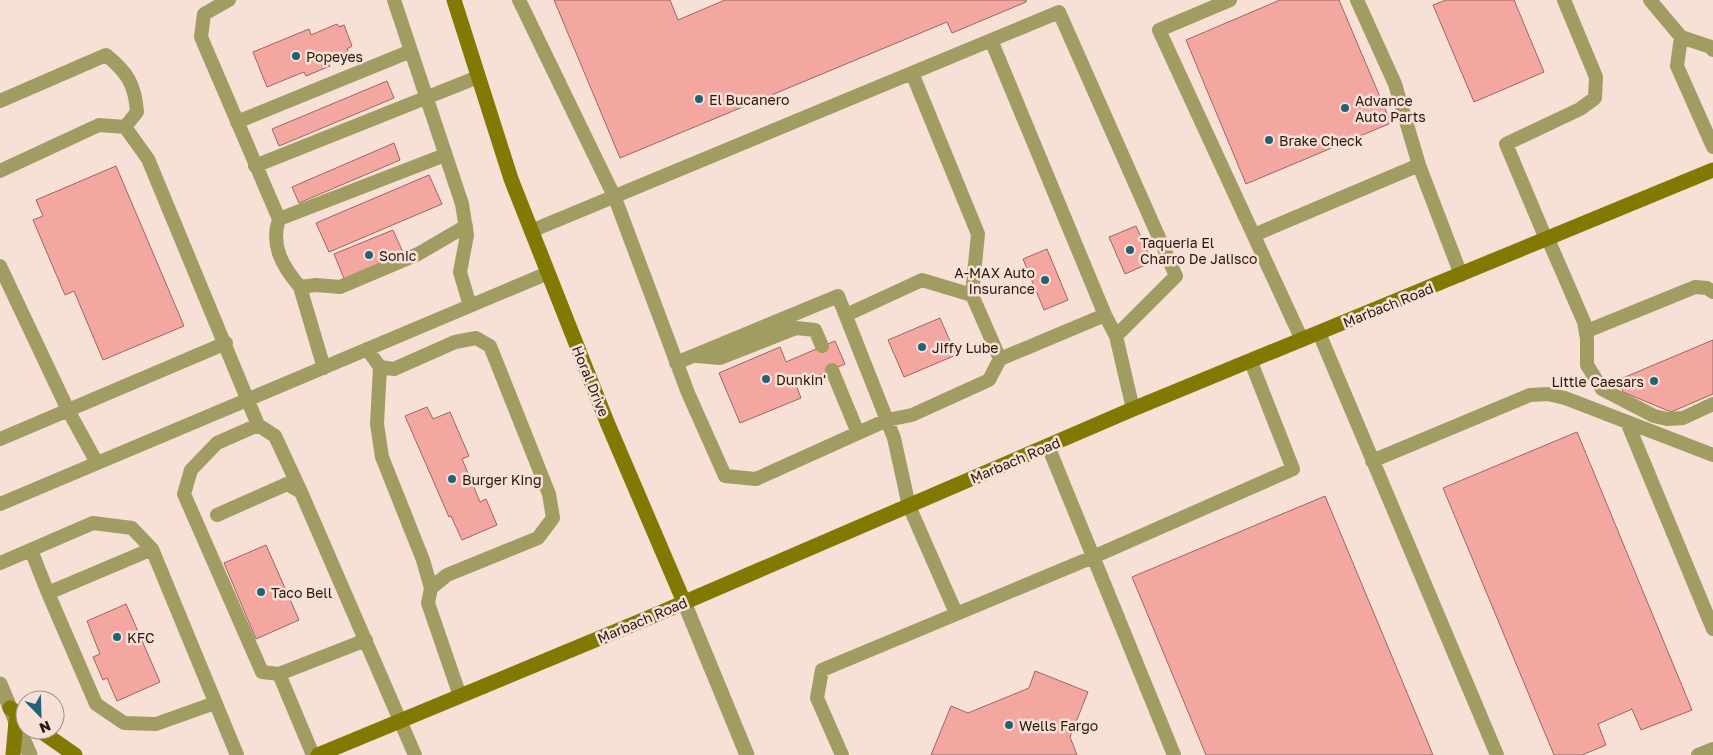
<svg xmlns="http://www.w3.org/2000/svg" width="1713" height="755" font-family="'Golos Text',sans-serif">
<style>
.building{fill:#f4a7a0;stroke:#9d6661}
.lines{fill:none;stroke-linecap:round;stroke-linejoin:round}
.lane{stroke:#a19d62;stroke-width:14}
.street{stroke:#a19d62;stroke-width:15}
.secondary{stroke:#817901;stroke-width:15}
.poi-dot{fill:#226177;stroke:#f7e0d5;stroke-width:2}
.labels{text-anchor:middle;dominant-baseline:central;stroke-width:5;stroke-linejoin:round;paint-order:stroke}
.poi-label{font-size:14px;fill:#2b170e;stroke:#f7e0d5;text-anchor:start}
.street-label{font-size:14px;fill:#2b170e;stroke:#f7e0d5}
</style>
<rect width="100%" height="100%" fill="#f7e0d5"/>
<path class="building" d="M554 0H670L678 20 725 0H1026V2L952 33 947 22 620 158Z
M1280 0H1339L1391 123 1246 184 1186 40Z
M1446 0H1514L1544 72 1474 102 1433 5Z
M337 24 339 27 344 25 352 46 347 49 348 51 327 60 330 66 306 76 304 72 267 87 253 52 309 29 311 35Z
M387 81 394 98 279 146 272 129Z
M394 143 400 160 299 203 292 187Z
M116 166 184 326 103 360 74 291 65 295 33 220 43 216 36 200Z
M429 175 442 204 329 252 316 223Z
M1136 226 1152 262 1125 274 1109 237Z
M393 230 405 257 345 281 334 254Z
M1047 249 1068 300 1044 310 1023 259Z
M940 318 956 355 904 377 888 340Z
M1713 340V394L1671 412 1623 392 1618 380Z
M835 341 845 364 796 385 801 398 740 423 719 373 780 347 786 362Z
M427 407 433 419 450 412 469 456 462 459 480 502 486 499 497 525 462 540 451 516 449 517 405 416Z
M1577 432 1692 710 1641 730 1632 709 1598 724 1606 745 1582 755H1554L1443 488Z
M1325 496 1433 755H1206L1132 577Z
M266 545 299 620 256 639 224 563Z
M126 604 160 682 117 701 107 678 103 680 93 657 100 654 87 621Z
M1035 671 1088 692 1070 737 1077 755H931L951 706 968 713 1029 688Z"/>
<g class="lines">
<path class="lane" d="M229 0 204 14 201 37 279 219
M394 0 462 204 467 235 460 272 470 306
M519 0 615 198 688 393 725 476 756 479 887 420 912 415 989 380 1000 359
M1230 0 1159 30 1302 340
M1357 0 1395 84 1419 165 1461 275
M1650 0 1681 37 1711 47 1713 50
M1681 37 1677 66 1713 147
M991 40 1105 315 1116 336
M912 73 978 234 972 295 1000 359 1105 315
M0 101 106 55C127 72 135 84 137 112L125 127
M237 122 411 51
M445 155 279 219C270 246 283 267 300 287L316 285 340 287 418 254 466 226
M255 166 478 77
M0 171 99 125 125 127 148 159 258 425
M531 231 1059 12 1176 276 1116 336 1133 409
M1254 235 1419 165
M1546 239 1506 144 1580 109 1595 98 1596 77 1564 0
M1548 239 1584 322 1587 339V365L1602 389 1654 416 1667 419 1683 418 1713 404
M0 266 68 410 97 463
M300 287 324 368
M846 315 922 280 972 295
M1587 331 1695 287 1707 288 1713 292
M1319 333 1497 755
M367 349 380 367 394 369 455 342 476 338 490 346 549 494 553 518 538 538 447 575 431 588 428 603 460 696
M697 356 720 358 796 328 815 330 822 346
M676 363 838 296 894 438 909 506 956 613
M380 367 377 424 382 457 423 560 431 588
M832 370 858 433
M1627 422 1713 629
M0 439 226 343
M1048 446 1174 755
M1372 461 1530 395 1548 394 1565 398 1713 455
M301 492 275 436 258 425 217 443 191 470 184 494 262 672 279 674 366 640
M0 504 548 273
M217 515 287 484 301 492 415 755
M152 549 48 593 96 704 124 723 156 724 215 703
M31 550 48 593
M0 563 93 523 132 528 152 549 237 755
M279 674 313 755
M842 755 817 698 822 670 1093 557 1293 469 1251 362
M1698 755 1713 749"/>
<path class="street" d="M684 602 747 755
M0 684 30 755"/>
<path class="secondary" d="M454 0 511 179 607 422 684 602
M10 708 25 719
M39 730 75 755
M13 755 16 721
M318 755 648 618 1133 409 1713 170"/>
</g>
<g class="poi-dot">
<circle cx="296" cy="56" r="5"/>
<circle cx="699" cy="99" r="5"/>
<circle cx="1345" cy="108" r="5"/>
<circle cx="1269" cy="140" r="5"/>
<circle cx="1130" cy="250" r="5"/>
<circle cx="369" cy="255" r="5"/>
<circle cx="1045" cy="280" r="5"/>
<circle cx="922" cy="347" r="5"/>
<circle cx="766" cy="379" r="5"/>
<circle cx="1654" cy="381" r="5"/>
<circle cx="452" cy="479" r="5"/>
<circle cx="261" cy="592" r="5"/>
<circle cx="117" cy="637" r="5"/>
<circle cx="1009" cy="725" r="5"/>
</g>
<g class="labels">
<g class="poi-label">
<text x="306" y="56">Popeyes</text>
<text x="709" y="99">El Bucanero</text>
<text x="1355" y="100">Advance<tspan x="1355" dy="16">Auto Parts</tspan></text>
<text x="1279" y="140">Brake Check</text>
<text x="1140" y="242">Taqueria El<tspan x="1140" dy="16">Charro De Jalisco</tspan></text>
<text x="379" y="255">Sonic</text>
<text x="1035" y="272" text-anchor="end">A-MAX Auto<tspan x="1035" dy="16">Insurance</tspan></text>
<text x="932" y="347">Jiffy Lube</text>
<text x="776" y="379">Dunkin'</text>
<text x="1644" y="381" text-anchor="end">Little Caesars</text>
<text x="462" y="479">Burger King</text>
<text x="271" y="592">Taco Bell</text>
<text x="127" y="637">KFC</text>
<text x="1019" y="725">Wells Fargo</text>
</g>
<g class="street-label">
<text transform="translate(1388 305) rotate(-22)">Marbach Road</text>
<text transform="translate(591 381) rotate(68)">Horal Drive</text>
<text transform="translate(1015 460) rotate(-23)">Marbach Road</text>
<text transform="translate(642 620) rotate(-23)">Marbach Road</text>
</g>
</g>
<g transform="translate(40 715) rotate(157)"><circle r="24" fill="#f7e0d5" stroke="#a59085"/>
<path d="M0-4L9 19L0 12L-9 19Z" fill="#226177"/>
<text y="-8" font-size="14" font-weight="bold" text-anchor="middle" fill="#2b170e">N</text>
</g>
</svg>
